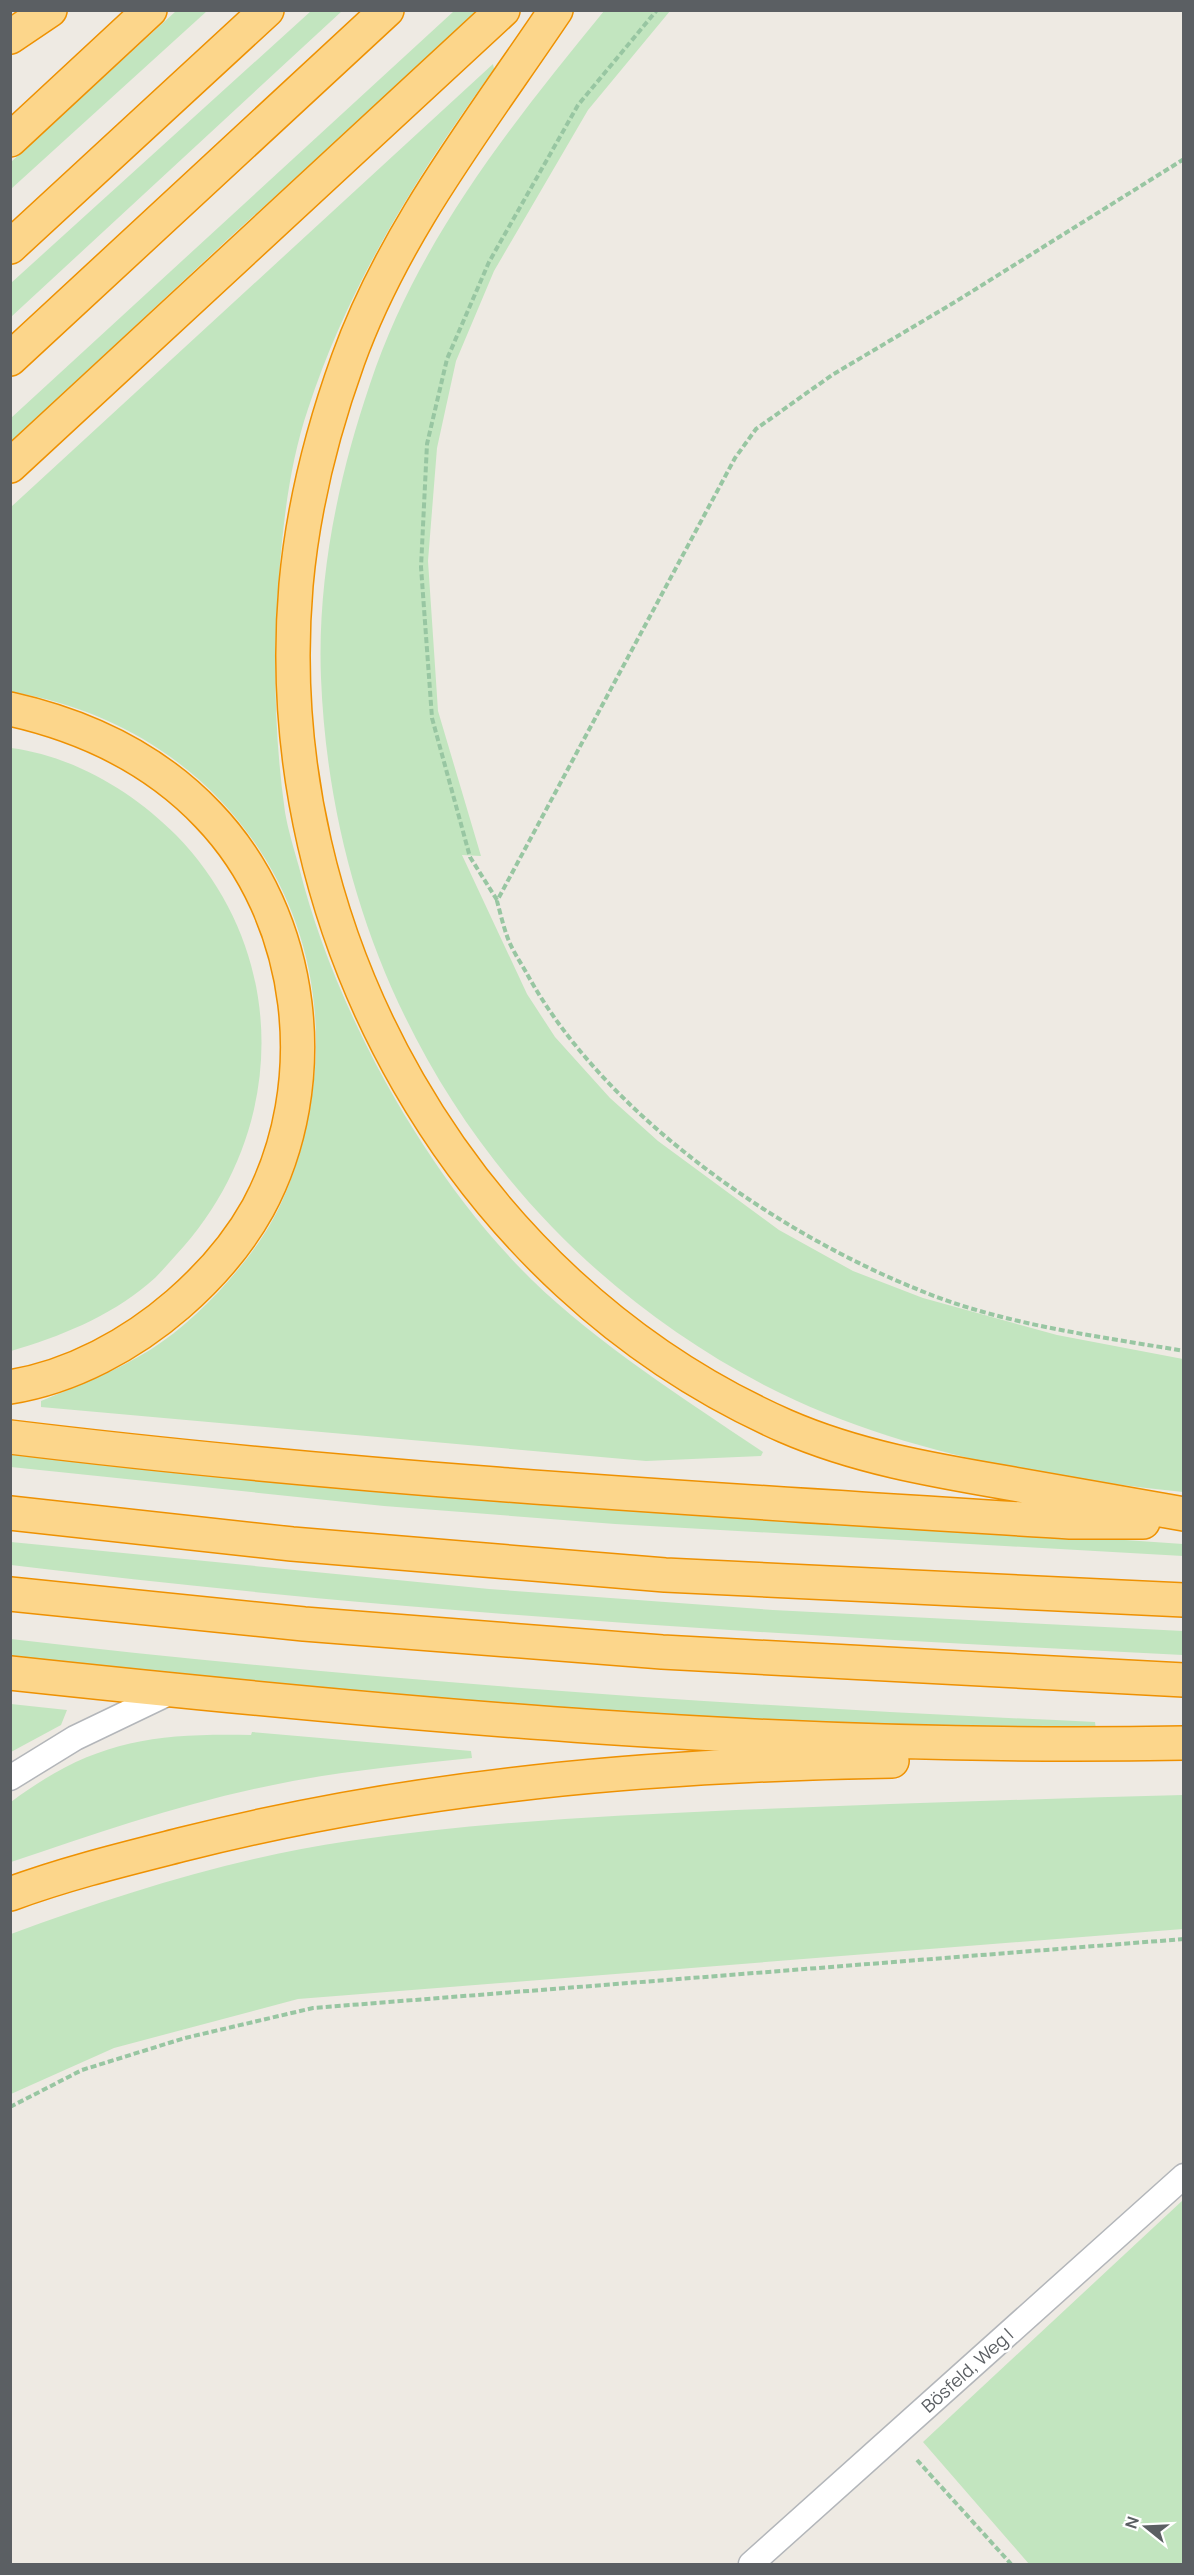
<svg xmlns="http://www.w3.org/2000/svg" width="1194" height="2575" font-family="Manrope,sans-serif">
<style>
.green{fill:#c2e5bf}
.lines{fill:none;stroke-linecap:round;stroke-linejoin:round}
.service-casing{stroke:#b3b6ba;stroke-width:27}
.motorway-casing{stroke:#ee9102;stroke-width:36}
.path{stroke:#98c6a2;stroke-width:4;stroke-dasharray:6 3;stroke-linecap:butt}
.service{stroke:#fff;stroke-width:24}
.motorway{stroke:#fcd68b;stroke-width:33}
.labels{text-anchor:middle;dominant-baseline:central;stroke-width:5;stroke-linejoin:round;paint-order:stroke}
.street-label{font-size:18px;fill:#5b5f63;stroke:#fff}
</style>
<rect width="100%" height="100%" fill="#eeeae3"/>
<path class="green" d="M176 11H207L11 189V162Z
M311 11H342L11 317V283Z
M454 11H479L228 239 11 442V418Z
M604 11H670L588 110 494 271 456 361 437 448 428 561 438 711 481 856 462 855 527 994 555 1037 610 1098 658 1141 779 1230 853 1271 923 1298 1057 1335 1183 1359V1492C1044 1478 892 1451 766 1386 497 1246 333 980 321 678 317 579 338 478 370 384 417 242 511 125 604 11Z
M493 64 494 69C417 175 349 284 308 409 290 462 283 522 279 577 273 655 274 735 285 812 288 830 294 849 299 867 335 1011 426 1176 532 1280 598 1344 683 1398 760 1450L763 1452 761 1456 646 1461 41 1407V1401C78 1386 116 1371 150 1350 191 1324 231 1282 259 1242 287 1202 303 1151 311 1103 344 901 211 724 11 692V507Z
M11 748C73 756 132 791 176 835 292 954 288 1135 176 1255 167 1265 158 1276 148 1284 109 1317 59 1337 11 1351Z
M11 1450 965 1529 1183 1544V1556L615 1524 384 1506 11 1467Z
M11 1542 489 1589 773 1610 1183 1631V1655C792 1636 400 1613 11 1565Z
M11 1639C371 1681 733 1706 1095 1722L1096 1730C854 1728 611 1717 370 1695 250 1684 130 1670 11 1657Z
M11 1704 67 1710 61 1725 11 1752Z
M252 1732 471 1751 472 1758C407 1765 342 1771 278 1784 186 1802 98 1833 11 1862V1802C92 1741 152 1733 251 1735Z
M1183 1795V1929L298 1999 114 2048 11 2094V1934C120 1894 233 1858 349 1841 477 1822 607 1816 736 1810 885 1804 1034 1799 1183 1795Z
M1183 2200V2564H1029L923 2442Z"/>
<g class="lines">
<defs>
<path id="service" d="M10 1778 75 1738 173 1691
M751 2564 1184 2176"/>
<path id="motorway" d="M556 10C480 123 394 232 348 360 322 432 303 508 296 585 266 933 463 1284 785 1426 856 1457 932 1470 1008 1483 1066 1493 1125 1504 1184 1514
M10 37 50 10
M10 140 150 10
M10 247 267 10
M10 359 387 10
M10 466 503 10
M10 709C86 726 154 758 208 815 306 917 325 1084 258 1208 238 1244 209 1277 178 1304 132 1344 72 1377 10 1387
M10 1437C363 1480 716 1500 1070 1522H1143
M10 1513 292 1544 665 1575 1184 1600
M10 1594 304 1624 662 1652 1184 1680
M10 1673C400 1715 792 1751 1184 1743
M10 1894C67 1873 125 1859 184 1844 418 1785 652 1765 892 1761"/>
</defs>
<use href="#service" class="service-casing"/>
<use href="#motorway" class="motorway-casing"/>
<path class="path" d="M1184 159 955 302 832 375 756 429 735 458 497 901C500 912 503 925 507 936 511 948 519 960 526 972 602 1113 777 1234 924 1292 1006 1325 1097 1336 1184 1351
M497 900 470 857 432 718 421 567 427 444 447 359 489 262 578 105 657 10
M10 2107 82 2070 185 2038 313 2008 1184 1939
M917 2460 1011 2564"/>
<use href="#service" class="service"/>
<use href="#motorway" class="motorway"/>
</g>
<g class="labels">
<g class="street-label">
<text transform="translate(967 2370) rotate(-42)">Bösfeld, Weg I</text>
</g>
</g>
<rect width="1194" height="2575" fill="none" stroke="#5b5f63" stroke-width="24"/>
<g transform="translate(1146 2527) rotate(288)" stroke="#ffffff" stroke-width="4.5" paint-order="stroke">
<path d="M0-4.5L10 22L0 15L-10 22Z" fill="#5b5f63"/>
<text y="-9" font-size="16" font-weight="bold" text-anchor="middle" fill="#5b5f63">N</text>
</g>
</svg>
